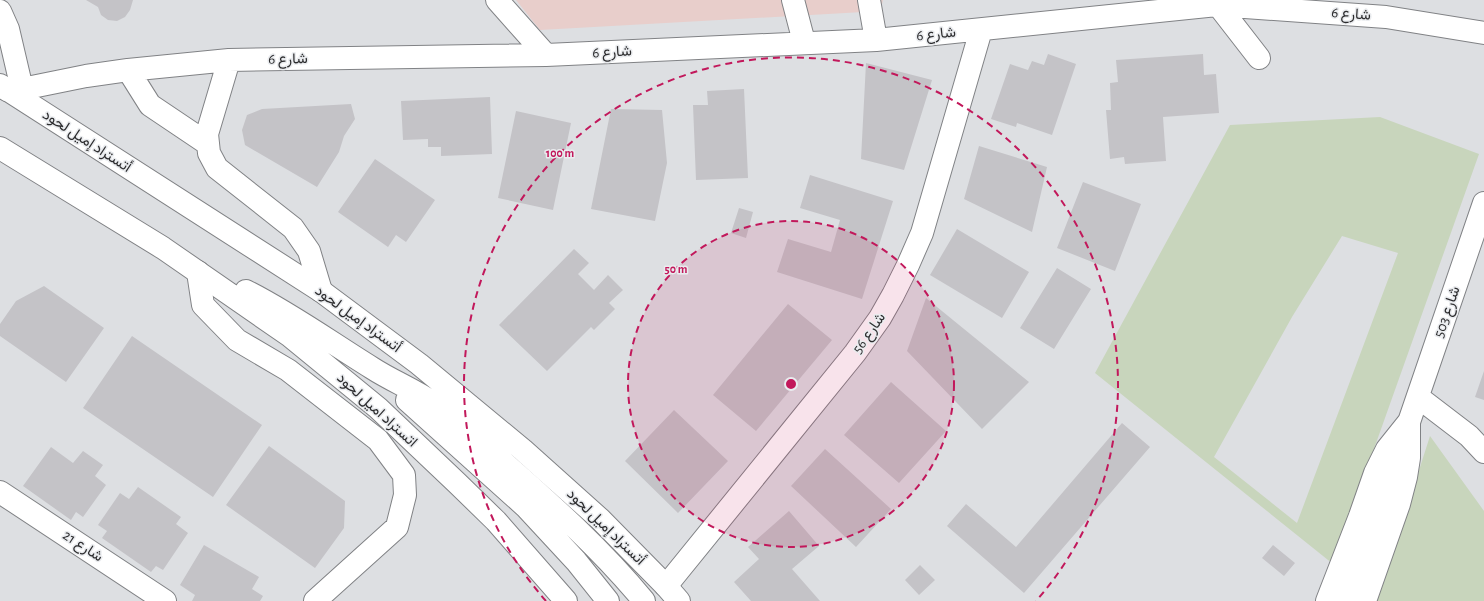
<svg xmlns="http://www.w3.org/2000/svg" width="1484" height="601" font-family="'Alegreya Sans',Vazirmatn,sans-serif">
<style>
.medical{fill:#e8cecb}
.green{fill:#c8d5bc;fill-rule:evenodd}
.building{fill:#c4c3c7}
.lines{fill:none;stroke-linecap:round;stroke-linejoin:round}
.minor-casing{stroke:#808285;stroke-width:24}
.highway-casing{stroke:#808285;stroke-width:24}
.minor{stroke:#fff;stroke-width:22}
.highway{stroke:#fff;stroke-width:22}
.ring{fill:none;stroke:#c2185b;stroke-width:2;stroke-dasharray:7 5}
.labels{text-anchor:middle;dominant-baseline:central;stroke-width:3;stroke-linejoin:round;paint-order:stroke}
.street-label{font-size:15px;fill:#2d2d2f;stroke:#eaecef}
.centre{fill:#c2185b;stroke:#eaecef;stroke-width:2}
.ring-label{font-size:12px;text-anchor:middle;font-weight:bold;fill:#c2185b;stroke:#eaecef;stroke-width:3;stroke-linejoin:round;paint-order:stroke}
</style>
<rect width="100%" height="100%" fill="#dddfe2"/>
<path class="medical" d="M516 0H883L882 4 863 12 540 30Z"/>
<path class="green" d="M1380 117 1479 154 1333 564 1095 373 1230 125ZM1342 236 1398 253 1297 523 1214 457 1292 317Z
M1430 436 1484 511V601H1377Z"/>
<path class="building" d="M86 0H133L130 10 125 17 117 21 108 20 101 15 98 7Z
M1048 54 1076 64 1052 135 1017 123 1016 127 991 119 1010 64 1028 70 1032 61 1044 65Z
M1203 54 1204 75 1216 74 1219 113 1163 117 1166 161 1125 164 1124 157 1110 159 1106 110H1111L1110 83 1118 82 1116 60Z
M866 63 932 80 904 170 861 159Z
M744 89 748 178 696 180 693 105H708L707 91Z
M490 97 492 154 441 156V147H428V139L403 140 401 101Z
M351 104 355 119 344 136 339 152 317 187 245 145 242 130 247 115 262 109Z
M611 109 662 110 667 163 655 221 591 209Z
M516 111 571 123 553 210 498 198Z
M979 146 1047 167 1032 232 964 199Z
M375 159 435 200 406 242 396 235 388 247 338 212Z
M810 175 893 201 862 299 777 272 788 239 831 252 840 220 800 208Z
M1083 182 1141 204 1115 271 1057 248Z
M739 208 753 212 746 238 731 233Z
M957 229 1029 272 1002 318 930 275Z
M574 249 589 263 578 274 594 290 608 275 623 290 609 303 615 309 594 330 591 327 547 371 499 325Z
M1057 268 1091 289 1054 349 1020 328Z
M44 286 104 328 66 382 0 336V324L16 301Z
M926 298 1029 382 982 429 907 351Z
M788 304 832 340 756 431 713 395Z
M132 336 262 425 213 497 83 408Z
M1484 371V400L1475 397Z
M891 382 946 431 899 483 844 435Z
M674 410 728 461 678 513 625 461Z
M1122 423 1150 447 1024 593 947 526 966 504 1016 547Z
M269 446 345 501 344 528 315 568 226 505Z
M51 447 73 463 83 451 103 465 95 476 106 485 83 517 76 512 71 520 23 486Z
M825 449 891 509 856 547 791 486Z
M138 487 181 517 176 524 188 533 163 570 156 566 151 572 102 538 107 531 98 525 120 493 129 499Z
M789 511 819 546 792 569 820 601H751L734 582 759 559 748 547Z
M204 545 259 577 252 589 263 596 260 601H192L195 595 180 585Z
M1273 545 1295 563 1284 576 1262 558Z
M920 565 935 580 919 595 905 580Z"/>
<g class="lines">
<defs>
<path id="minor" d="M497 0 546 55
M793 0 804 42
M869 0 876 40
M1214 0 1259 58
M0 11 8 29 22 89
M229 60 207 134 209 153 217 168 293 228 309 251 321 291
M128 70 150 105 208 144
M7 90 22 89 86 76 128 70 229 60 546 55 876 40 1217 5 1386 17 1484 33
M198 272 203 305 237 340 288 370 378 440 404 475 405 495 397 527 315 601
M1418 397 1469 436 1484 452
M0 492 165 601
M666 586 855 353 880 318 893 295 908 265 922 233 981 30
M1327 601 1360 516 1375 473 1387 449 1407 424
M1365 601 1399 504 1406 477 1409 458V422L1484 203"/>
<path id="highway" d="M0 85 321 291 419 364 523 450 600 519 666 586 679 601
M0 148 163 248 290 336 378 408 457 483 496 521 566 601
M246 291C290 313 330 342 372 368 392 381 415 390 435 404 459 421 480 442 502 461 552 505 601 549 644 601
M407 400 526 507 576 561 608 601
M1343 601 1409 422"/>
</defs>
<use href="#minor" class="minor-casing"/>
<use href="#highway" class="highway-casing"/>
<use href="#minor" class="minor"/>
<use href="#highway" class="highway"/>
</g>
<circle cx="791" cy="384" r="163" fill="#c2185b" fill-opacity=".12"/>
<g class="ring">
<circle cx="791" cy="384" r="163"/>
<path d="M546 601A327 327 0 1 1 1036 601"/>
</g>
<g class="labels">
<g class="street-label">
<text transform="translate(1351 14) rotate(4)">شارع 6</text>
<text transform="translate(936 34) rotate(-6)">شارع 6</text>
<text transform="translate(612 52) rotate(-3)">شارع 6</text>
<text transform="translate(288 59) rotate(-1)">شارع 6</text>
<text transform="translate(87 141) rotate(33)">أتستراد إميل لحود</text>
<text transform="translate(1447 312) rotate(-71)">شارع 503</text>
<text transform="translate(358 319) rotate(36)">أتستراد إميل لحود</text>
<text transform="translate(869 333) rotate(-55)">شارع 56</text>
<text transform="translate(377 410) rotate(42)">اتستراد اميل لحود</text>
<text transform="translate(606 527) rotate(44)">أتستراد إميل لحود</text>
<text transform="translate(83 546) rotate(33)">شارع 21</text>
</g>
</g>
<circle cx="791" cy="384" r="6" class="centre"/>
<g class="ring-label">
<text x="560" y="157">100 m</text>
<text x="676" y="273">50 m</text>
</g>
</svg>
